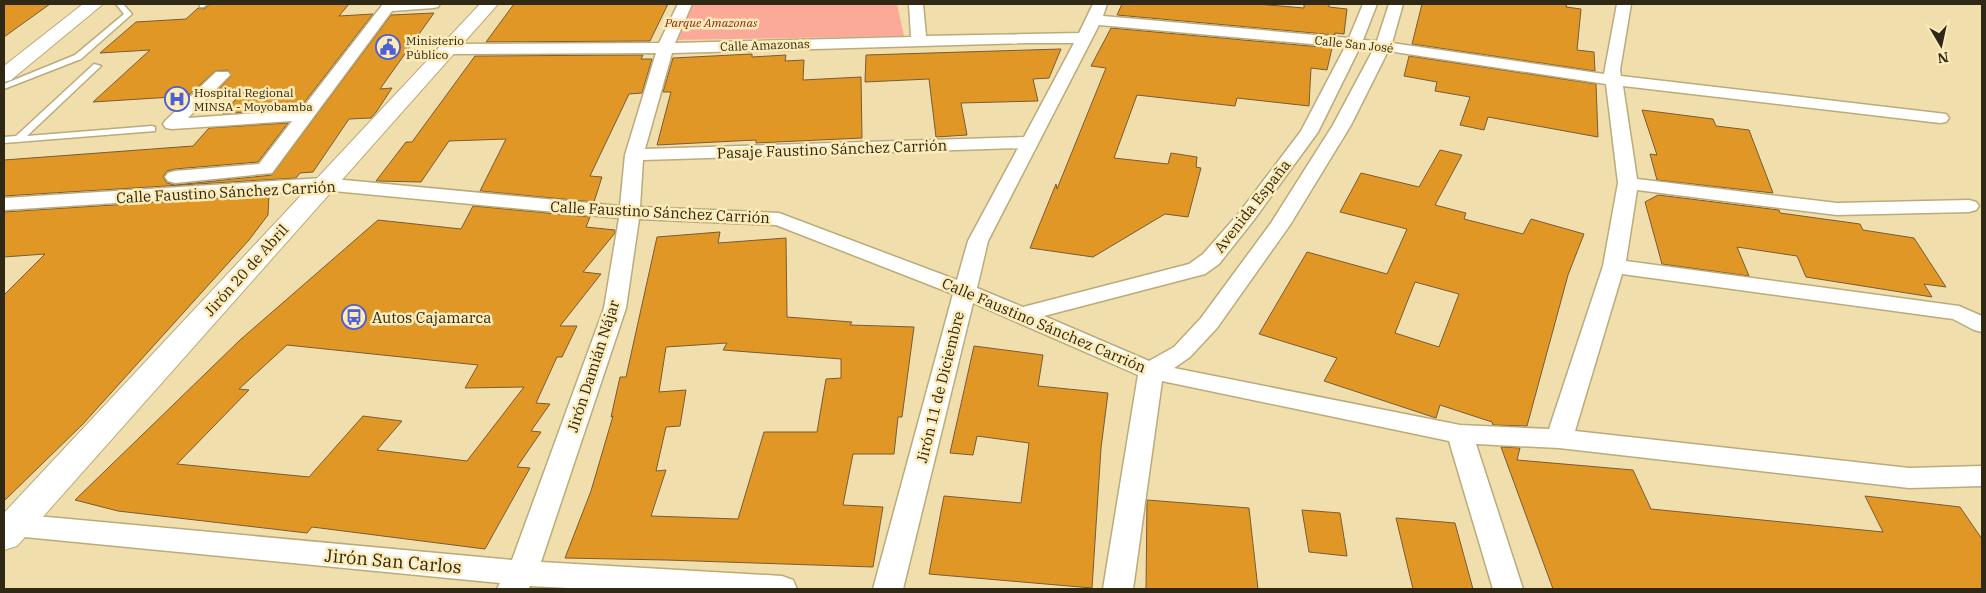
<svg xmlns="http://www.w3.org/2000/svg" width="1986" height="593" font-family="'IBM Plex Serif',serif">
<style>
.green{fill:#fbaa99}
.building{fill:#e09726;stroke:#7a5b34;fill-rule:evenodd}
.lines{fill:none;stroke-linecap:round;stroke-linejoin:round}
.lane-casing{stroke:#bbab7a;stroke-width:3}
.street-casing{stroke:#bbab7a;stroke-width:3}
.secondary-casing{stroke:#bbab7a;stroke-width:2}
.lane{fill:#fff;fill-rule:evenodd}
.street{fill:#fff;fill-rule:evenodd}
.secondary{fill:#fff;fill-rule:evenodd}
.labels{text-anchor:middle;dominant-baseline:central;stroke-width:5;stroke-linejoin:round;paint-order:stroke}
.far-park-label{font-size:12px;font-style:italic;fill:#8c2615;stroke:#fdecb9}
.far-poi-label{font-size:12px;fill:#2e2814;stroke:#fdecb9;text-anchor:start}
.far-street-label{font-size:12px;fill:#2e2814;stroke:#fdecb9}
.street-label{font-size:15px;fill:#2e2814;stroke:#fdecb9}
.poi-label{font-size:15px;fill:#2e2814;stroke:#fdecb9;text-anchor:start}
.near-street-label{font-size:18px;fill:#2e2814;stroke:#fdecb9}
</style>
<rect width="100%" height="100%" fill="#f0dfac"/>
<path class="green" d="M687 4H897L904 36 672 40Z"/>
<path class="building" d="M4 4H50L4 37Z
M210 4H349L339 16 373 14 300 108 223 114 242 92 214 94 231 76 228 70 215 71 188 96 93 102 150 50 100 53 136 22 186 19 198 8 204 9Z
M514 4H668L650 41 486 42Z
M1122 4H1257L1304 8V4H1329V7L1347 9 1344 34 1335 33V35L1117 15Z
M1422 4H1567L1566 7 1581 9 1577 50 1594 52 1595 71 1412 44Z
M434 13 380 89 392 88 377 111 371 118 349 119 313 172 300 173 296 178 4 196V160L193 146 209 128 288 123 258 162 175 169 167 171 163 177 167 183 175 185 272 175 391 15Z
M1111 28 1332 48 1327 70 1311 68 1309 106 1237 98 1235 106 1137 95 1114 158 1168 164 1171 153 1197 157 1196 167 1201 168 1188 217 1165 214 1093 257 1030 248 1056 184 1057 189 1106 68 1091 66Z
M1061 49 1049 78 1033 79 1038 101 961 103 967 135 936 137 929 79 865 82 866 55Z
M752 54V57L786 55 785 61 804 60 803 80 861 77 862 138 756 143V140L657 145 671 92H663L673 58Z
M643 55 641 59H652L642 93 629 94 590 176 602 177 594 202 480 191 506 139 449 141 421 182 376 181 406 142H412L475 56Z
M1409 56 1596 84 1598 137 1488 117 1484 130 1460 125 1470 97 1435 91 1437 82 1404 76Z
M1642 110 1713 119 1716 126 1749 130 1773 193 1657 180 1650 154 1657 155Z
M1440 150 1462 155 1435 205 1466 213 1464 219 1523 234 1531 219 1584 234 1568 275 1527 426 1493 425 1492 422 1440 405 1436 418 1324 381 1337 358 1259 334 1307 252 1387 274 1407 229 1340 212 1361 173 1419 187ZM1415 282 1459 294 1439 347 1395 333Z
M269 195 268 215 249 240 83 424 4 501V295L45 254 4 257V212Z
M1658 195 1779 210 1780 213 1860 224 1863 230 1914 238 1946 287 1924 284 1932 297 1806 277 1797 256 1737 247 1749 276 1662 264 1645 202Z
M473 206 590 217 586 227 615 230V233L583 272 601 274 560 326H577L562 357H557L536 403 550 404 531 431 541 432 517 467 530 468 485 549 312 527 307 533 118 511 75 500 240 340 378 220 461 229ZM287 345 478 365 465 388 524 387 467 461 377 450 402 421 363 416 309 477 177 464 249 390 239 389Z
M720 232 718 243 786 238 787 317 852 322 850 325 914 327 902 417H898L894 454H853L843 505 883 507 873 567 666 560 565 558 591 491 613 416 611 417 620 377H626L657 237ZM727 343 723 350 841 359V378L826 379 817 432H764L738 519 651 516 666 470 656 471 666 427 680 426 686 390 659 392 666 347Z
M974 346 1043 355 1038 386 1108 393 1101 448 1092 588 929 574 944 496 1021 503 1029 443 977 436 973 455 950 453Z
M1501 447 1520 448 1517 460 1633 470 1651 509 1883 532 1865 496 1960 507 1982 539V589H1553Z
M1147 500 1249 508 1258 589H1146Z
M1302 510 1340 513 1347 556 1309 552Z
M1396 518 1455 523 1473 589H1413Z"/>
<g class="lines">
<defs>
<path id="lane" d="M116 4H123L132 14 81 59 4 89V84L75 55 124 14Z
M200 4H208L203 7H200Z
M94 64 101 66 27 136 152 126 155 127V131L4 143V137L16 136Z"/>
<path id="street" d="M383 4H440L438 7 433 8 392 11 272 173 175 183 168 181 165 177 168 173 175 171 259 164 292 121 172 129 166 128 163 124 166 120 216 72H228L230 75 188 118 301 110Z
M678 4H692L675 43 911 37 909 4H923L926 36 1079 33 1093 4H1107L1103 16 1349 38 1363 4H1377L1363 40 1377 41 1389 4H1403L1392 43 1604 74 1617 4H1631L1620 70 1621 76 1946 114 1949 118 1946 122 1940 123 1623 86 1637 179 1837 203 1969 200 1976 202 1979 206 1976 210 1969 212 1837 215 1637 190 1626 261 1959 306 1982 316V332L1974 330 1953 319 1622 274 1575 431 1909 468 1982 466V486L1909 488 1559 448 1476 444 1523 589H1493L1449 441 1162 381 1133 589H1103L1138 375 973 303 903 589H873L953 294 776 225 639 219 626 308 541 562 782 576 793 580 797 589H587L530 586 528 589H497L500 583 4 535V513L512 560 604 308 619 218 323 190 4 210V198L323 178 620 206 625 155 656 53 446 54 440 52 438 49 440 46 446 44 659 43ZM1099 25 1345 47 1301 131 1239 213 1203 254 1189 264 1023 307 977 288 988 241ZM1026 43H1074L1024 137 645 149 672 53ZM1359 49 1373 50 1333 125 1271 223 1201 318 1174 347 1149 361 1044 316 1205 274 1219 264 1253 221 1318 132ZM1388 51 1606 84 1618 183 1603 266 1549 429 1460 425 1174 368 1190 357 1217 328 1290 225 1351 125ZM1018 148 968 241 957 280 779 213 640 207 643 160Z"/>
<path id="secondary" d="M83 4H103L11 80 4 82V66Z
M480 4H498L17 546 4 550V513Z"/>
</defs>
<use href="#lane" class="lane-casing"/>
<use href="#street" class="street-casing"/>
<use href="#secondary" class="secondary-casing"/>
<use href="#lane" class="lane"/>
<use href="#street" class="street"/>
<use href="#secondary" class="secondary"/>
</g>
<defs>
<symbol id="civic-ring" viewBox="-11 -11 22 22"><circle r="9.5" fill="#fdecb9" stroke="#4c5fd4" stroke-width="1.5"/><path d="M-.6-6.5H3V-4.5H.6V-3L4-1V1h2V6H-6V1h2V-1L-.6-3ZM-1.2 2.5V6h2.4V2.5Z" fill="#4c5fd4"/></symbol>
<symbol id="hospital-ring" viewBox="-11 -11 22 22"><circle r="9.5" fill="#fdecb9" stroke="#4c5fd4" stroke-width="1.5"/><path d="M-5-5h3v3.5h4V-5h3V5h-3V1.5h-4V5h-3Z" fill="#4c5fd4"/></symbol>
<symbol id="bus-ring" viewBox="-11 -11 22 22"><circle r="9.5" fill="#fdecb9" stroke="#4c5fd4" stroke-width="1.5"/><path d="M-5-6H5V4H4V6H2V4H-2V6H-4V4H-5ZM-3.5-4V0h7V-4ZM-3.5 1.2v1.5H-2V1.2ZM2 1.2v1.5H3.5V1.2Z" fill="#4c5fd4"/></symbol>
</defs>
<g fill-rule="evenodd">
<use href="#civic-ring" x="374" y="33" width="28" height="28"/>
<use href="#hospital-ring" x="163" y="85" width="28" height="28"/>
<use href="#bus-ring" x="340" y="303" width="28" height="28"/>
</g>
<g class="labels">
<g class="far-park-label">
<text x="711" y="22">Parque Amazonas</text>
</g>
<g class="far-poi-label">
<text x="406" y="40">Ministerio<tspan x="406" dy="14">Público</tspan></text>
<text x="194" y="92">Hospital Regional<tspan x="194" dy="14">MINSA - Moyobamba</tspan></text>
</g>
<g class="far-street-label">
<text transform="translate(1354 44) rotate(6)">Calle San José</text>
<text transform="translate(765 45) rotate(-2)">Calle Amazonas</text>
</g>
<g class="street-label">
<text transform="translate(832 149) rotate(-2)">Pasaje Faustino Sánchez Carrión</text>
<text transform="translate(226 192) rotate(-3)">Calle Faustino Sánchez Carrión</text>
<text transform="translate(1252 206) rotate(-52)">Avenida España</text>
<text transform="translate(660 212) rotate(3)">Calle Faustino Sánchez Carrión</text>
<text transform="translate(246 270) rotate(-48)">Jirón 20 de Abril</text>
<text transform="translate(1044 325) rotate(23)">Calle Faustino Sánchez Carrión</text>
<text transform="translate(593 366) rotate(-72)">Jirón Damián Nájar</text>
<text transform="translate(940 387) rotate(-76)">Jirón 11 de Diciembre</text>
</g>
<g class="poi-label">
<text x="372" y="317">Autos Cajamarca</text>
</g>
<g class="near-street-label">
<text transform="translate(393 561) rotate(5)">Jirón San Carlos</text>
</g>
</g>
<rect width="1986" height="593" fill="none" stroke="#2e2814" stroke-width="10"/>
<g transform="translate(1941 45) rotate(171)" stroke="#fdecb9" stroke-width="4" paint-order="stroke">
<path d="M0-4L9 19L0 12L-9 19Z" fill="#2e2814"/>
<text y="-8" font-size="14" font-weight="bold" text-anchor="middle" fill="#2e2814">N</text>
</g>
</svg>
